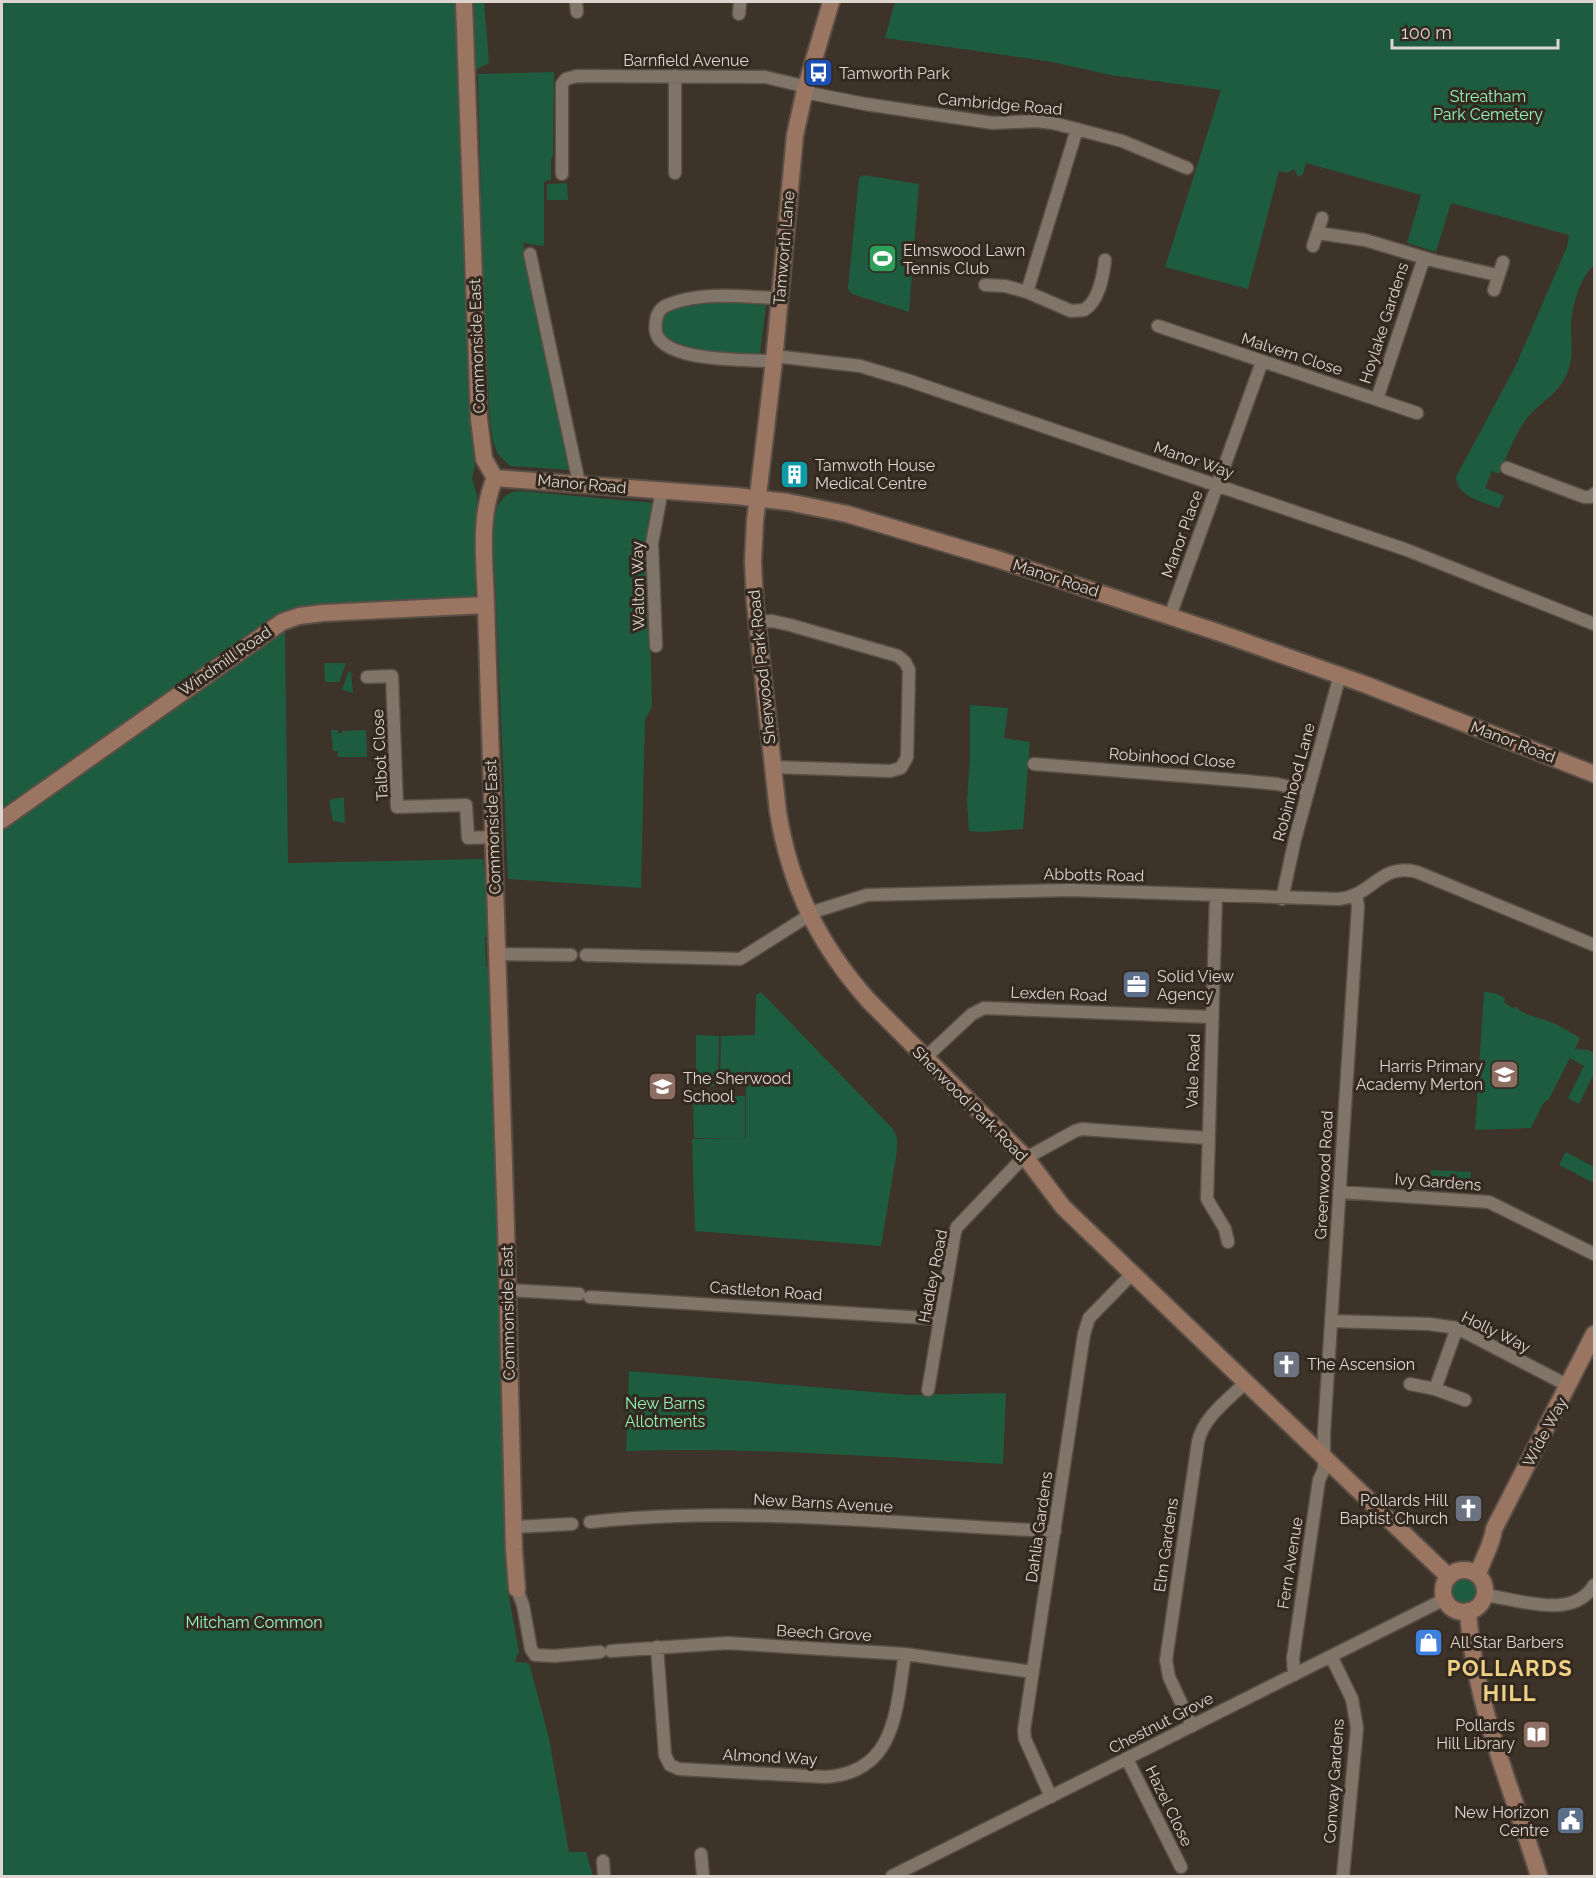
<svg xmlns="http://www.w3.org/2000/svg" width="1596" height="1878" font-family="Raleway,sans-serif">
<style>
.green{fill:#1e5c3f}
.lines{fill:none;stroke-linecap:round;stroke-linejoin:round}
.street-casing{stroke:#594f46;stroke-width:15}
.secondary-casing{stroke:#594f46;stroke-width:20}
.street{stroke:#817469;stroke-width:12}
.secondary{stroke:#9a7562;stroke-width:16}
.labels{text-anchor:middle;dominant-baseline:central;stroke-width:6;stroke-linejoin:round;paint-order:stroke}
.street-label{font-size:16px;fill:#ddd5cf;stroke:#34291f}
.poi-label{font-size:16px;fill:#ddd5cf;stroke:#34291f;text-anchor:start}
.park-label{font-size:16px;fill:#93f4c0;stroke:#34291f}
.district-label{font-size:22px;font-weight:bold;letter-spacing:1.5px;fill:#efd085;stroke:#34291f}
</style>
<rect width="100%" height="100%" fill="#3e3329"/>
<path class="green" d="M2 2H457L476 462 472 478 477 495 480 580 479 589 472 598 314 609 2 813Z
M474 2H484L489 63 476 70Z
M895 2H1594V265C1580 278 1572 305 1571 325 1571 340 1574 356 1568 371 1561 392 1543 400 1529 416 1515 432 1508 454 1499 474L1492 471 1485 488 1504 496 1499 508C1483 502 1457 497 1456 477L1515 367 1567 247 1569 235 1451 203 1436 252 1407 243 1421 195 1306 163 1303 174 1298 177 1294 169 1287 173 1279 171 1248 289 1165 267 1221 90 1110 75 1052 62 885 38Z
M554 72 553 156 551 160V180L544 182V246L523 243 571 470 510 466 497 453 493 440 490 422 483 281 478 74Z
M863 175 919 184 909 312 852 294 848 289 859 178Z
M567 183 568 200H547V184Z
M709 300 766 305 760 354 708 352 707 354 666 338C643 309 691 304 709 300Z
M520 491 654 503 648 528 652 707 645 719 641 888 508 879 493 531C494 513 498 492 520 491Z
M285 629 288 863 483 859 492 937H485L486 967 490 965 507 1587 519 1651 515 1662 529 1663 549 1738 569 1852H586L593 1876H2V831Z
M324 663H346L339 682H325Z
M351 671 353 693 342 690 348 672Z
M970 705 1008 708 1004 738 1030 742 1023 829 982 832 969 831 967 802 970 756Z
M331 730H338V733H342V731L366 730 367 757H338V751H333Z
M344 797 345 823 333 821 329 800Z
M761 992 893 1129 897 1138V1151L881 1246 695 1231 692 1139 746 1138V1059L745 1086H720L721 1036 755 1035 756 995Z
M1484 992 1495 993 1505 998 1504 1002 1512 1008 1516 1007C1525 1016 1537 1017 1548 1021 1559 1025 1570 1032 1580 1038L1575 1049 1588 1050 1594 1053V1074L1579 1104 1568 1098 1584 1066 1570 1058 1549 1099 1543 1104 1531 1128 1475 1130Z
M696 1035 719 1036 718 1086H696Z
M693 1096H745V1138H694Z
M1566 1152 1594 1167V1183L1559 1165Z
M1431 1170 1471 1172 1470 1189 1429 1187Z
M629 1371 909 1395 1006 1393 1003 1464C877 1457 752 1447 626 1451Z
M1449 1591a14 14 0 1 1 28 0a14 14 0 1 1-28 0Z"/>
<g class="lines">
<defs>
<path id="street" d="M576 2 577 12
M739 14 740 2
M675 76V173
M562 174V84L566 79 577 76 765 77 799 85 809 93 865 104 993 123 1036 121 1053 123 1122 141 1187 168
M1318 233 1365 240 1435 261 1497 275
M1313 246 1322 218
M530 254 579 483
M985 285 1005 286 1027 292 1077 129
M1494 290 1503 262
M1027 292 1071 311 1084 310C1099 301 1103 277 1105 260
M1158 326 1417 413
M774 356 860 366 907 380 1407 550 1594 624
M774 361C746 360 682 361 662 342 655 336 655 329 656 321 657 312 661 307 670 304 704 291 743 297 779 298
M1377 399 1424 258
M1507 468 1584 497H1590L1594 494
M1170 616 1262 362
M757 622 772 621 790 625 898 656 905 662 909 670 907 757 901 768 890 771 772 767
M656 646 652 543 662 490
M367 677 392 676 397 807 466 805 468 838 492 837
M1034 764 1246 781 1277 784 1307 791
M1216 896 1207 1199 1225 1229 1228 1242
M1282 899 1295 839 1340 675
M497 954 571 955
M586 955 740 959 816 911 867 895 1072 890 1338 899C1372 897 1380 862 1417 872L1594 945
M925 1058 972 1014 984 1008 1211 1017
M1339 1192 1489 1202 1594 1254
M508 1290 579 1294
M590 1297 940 1319
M1332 1321 1429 1324 1457 1328 1569 1386
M1410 1384 1435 1389 1465 1400
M1435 1389 1457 1328
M928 1390 955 1232 957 1227 1019 1162 1075 1131 1082 1129 1207 1138
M590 1522C744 1505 900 1525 1055 1531
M514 1527 572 1524
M517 1589 523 1605 531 1649 535 1655 554 1656 600 1652
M1484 1595C1518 1599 1573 1621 1594 1585
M657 1647 665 1755 670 1765 679 1769 825 1777C897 1773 896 1708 905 1654
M611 1651 727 1643 905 1654 1033 1672
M1331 1656 1352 1699 1357 1728 1343 1876
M1294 1675 1293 1658 1319 1480 1324 1469V1432L1358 906 1356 896
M1192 1726 1169 1677 1166 1660 1198 1442C1203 1417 1229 1399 1246 1382
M1127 1759 1181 1867
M1051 1797 1025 1739 1024 1730 1084 1334 1089 1318 1132 1274
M701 1854 703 1876
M603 1861 604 1876
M892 1876 1445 1599"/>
<path id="secondary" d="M464 2 479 419 484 459 495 478
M831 2 805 90 795 135 774 361 755 521 753 562 755 603 778 812C790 886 819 945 869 1001L1026 1158 1063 1207 1449 1577
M495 478 736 496 788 502 847 514 997 559 1223 634 1364 684 1594 774
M495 478C478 517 485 563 486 605L506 1228 514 1550 517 1589
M2 820 282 622 299 616 323 613 486 605
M1443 1591a21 21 0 1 1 42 0a21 21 0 1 1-42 0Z
M1478 1575C1482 1559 1492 1546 1494 1529L1594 1334
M1468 1611C1474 1704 1512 1788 1539 1876"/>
</defs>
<use href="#street" class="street-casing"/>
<use href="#secondary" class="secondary-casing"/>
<use href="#street" class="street"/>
<use href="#secondary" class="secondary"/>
</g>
<defs>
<symbol id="bus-square" viewBox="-11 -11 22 22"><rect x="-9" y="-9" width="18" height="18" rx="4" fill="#1a4fb4" stroke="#34291f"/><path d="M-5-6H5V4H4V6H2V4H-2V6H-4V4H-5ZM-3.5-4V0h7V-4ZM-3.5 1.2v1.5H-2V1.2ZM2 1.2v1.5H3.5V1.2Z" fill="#fff"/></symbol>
<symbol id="stadium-square" viewBox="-11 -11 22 22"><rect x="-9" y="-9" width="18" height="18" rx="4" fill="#2e9e5b" stroke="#34291f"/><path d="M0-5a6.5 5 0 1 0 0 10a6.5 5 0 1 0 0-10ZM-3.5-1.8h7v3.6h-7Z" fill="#fff"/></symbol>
<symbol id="building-square" viewBox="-11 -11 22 22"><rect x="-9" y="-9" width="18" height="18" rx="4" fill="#0f9aa8" stroke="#34291f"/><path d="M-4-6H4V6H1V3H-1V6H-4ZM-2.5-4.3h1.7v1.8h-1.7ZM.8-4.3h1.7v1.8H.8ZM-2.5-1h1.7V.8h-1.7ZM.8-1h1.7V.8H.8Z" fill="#fff"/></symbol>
<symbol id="office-square" viewBox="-11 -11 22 22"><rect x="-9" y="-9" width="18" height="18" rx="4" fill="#5c6f8a" stroke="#34291f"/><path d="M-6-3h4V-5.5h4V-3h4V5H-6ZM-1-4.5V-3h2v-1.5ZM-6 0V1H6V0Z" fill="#fff"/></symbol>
<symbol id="school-square" viewBox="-11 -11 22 22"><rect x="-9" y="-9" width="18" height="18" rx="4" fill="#8d6e63" stroke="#34291f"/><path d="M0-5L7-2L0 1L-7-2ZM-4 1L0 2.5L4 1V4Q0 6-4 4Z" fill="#fff"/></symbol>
<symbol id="church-square" viewBox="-11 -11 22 22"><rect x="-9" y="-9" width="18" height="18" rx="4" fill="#6b7280" stroke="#34291f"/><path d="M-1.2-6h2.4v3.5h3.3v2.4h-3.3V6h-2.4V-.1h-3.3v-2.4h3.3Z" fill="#fff"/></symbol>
<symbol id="shop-square" viewBox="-11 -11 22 22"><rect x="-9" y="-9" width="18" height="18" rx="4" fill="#3f7fe0" stroke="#34291f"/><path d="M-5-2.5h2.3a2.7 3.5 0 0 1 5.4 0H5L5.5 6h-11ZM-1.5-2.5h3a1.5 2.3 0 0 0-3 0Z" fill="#fff"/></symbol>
<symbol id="library-square" viewBox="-11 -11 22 22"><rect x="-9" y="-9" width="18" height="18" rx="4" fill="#8d6e63" stroke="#34291f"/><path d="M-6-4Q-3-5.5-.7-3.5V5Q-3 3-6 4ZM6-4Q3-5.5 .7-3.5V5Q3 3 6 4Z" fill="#fff"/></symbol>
<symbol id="civic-square" viewBox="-11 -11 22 22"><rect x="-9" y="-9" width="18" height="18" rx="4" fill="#5c6f8a" stroke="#34291f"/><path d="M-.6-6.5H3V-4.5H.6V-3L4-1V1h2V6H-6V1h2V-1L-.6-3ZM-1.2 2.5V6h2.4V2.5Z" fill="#fff"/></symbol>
</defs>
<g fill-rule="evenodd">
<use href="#bus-square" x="802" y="56" width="33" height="33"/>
<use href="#stadium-square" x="866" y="242" width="33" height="33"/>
<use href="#building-square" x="778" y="458" width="33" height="33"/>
<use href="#office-square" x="1120" y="968" width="33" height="33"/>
<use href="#school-square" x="1488" y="1058" width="33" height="33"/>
<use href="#school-square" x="646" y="1070" width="33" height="33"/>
<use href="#church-square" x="1270" y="1348" width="33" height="33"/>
<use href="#church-square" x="1452" y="1492" width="33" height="33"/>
<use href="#shop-square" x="1412" y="1626" width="33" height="33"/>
<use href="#library-square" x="1520" y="1718" width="33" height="33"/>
<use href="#civic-square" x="1554" y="1804" width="33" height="33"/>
</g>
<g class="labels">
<g class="street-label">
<text x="686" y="60">Barnfield Avenue</text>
<text transform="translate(1000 104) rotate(5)">Cambridge Road</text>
<text transform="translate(784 248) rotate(-85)">Tamworth Lane</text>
<text transform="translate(1384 323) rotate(-72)">Hoylake Gardens</text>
<text transform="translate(477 346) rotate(-92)">Commonside East</text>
<text transform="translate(1292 354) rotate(18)">Malvern Close</text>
<text transform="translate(1194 460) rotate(19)">Manor Way</text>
<text transform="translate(582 484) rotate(5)">Manor Road</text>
<text transform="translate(1182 534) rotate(-70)">Manor Place</text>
<text transform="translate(1056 578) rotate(18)">Manor Road</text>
<text transform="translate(638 586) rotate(-91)">Walton Way</text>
<text transform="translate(225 661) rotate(-35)">Windmill Road</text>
<text transform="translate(762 667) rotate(-96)">Sherwood Park Road</text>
<text transform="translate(1513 742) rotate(21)">Manor Road</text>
<text transform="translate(380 755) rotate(-93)">Talbot Close</text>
<text transform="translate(1172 758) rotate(4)">Robinhood Close</text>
<text transform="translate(1294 782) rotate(-75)">Robinhood Lane</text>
<text transform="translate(493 827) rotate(-92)">Commonside East</text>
<text transform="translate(1094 875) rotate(1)">Abbotts Road</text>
<text transform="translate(1059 994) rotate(2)">Lexden Road</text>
<text transform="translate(1193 1071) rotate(-88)">Vale Road</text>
<text transform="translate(970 1104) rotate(45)">Sherwood Park Road</text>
<text transform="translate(1324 1175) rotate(-87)">Greenwood Road</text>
<text transform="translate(1438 1182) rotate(4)">Ivy Gardens</text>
<text transform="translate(933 1276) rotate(-79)">Hadley Road</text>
<text transform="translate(766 1291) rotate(4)">Castleton Road</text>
<text transform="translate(508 1313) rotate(-91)">Commonside East</text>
<text transform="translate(1496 1332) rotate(26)">Holly Way</text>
<text transform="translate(1545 1432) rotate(-62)">Wide Way</text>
<text transform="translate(823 1503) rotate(3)">New Barns Avenue</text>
<text transform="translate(1039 1527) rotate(-82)">Dahlia Gardens</text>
<text transform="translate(1166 1545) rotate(-82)">Elm Gardens</text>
<text transform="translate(1290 1563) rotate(-81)">Fern Avenue</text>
<text transform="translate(824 1633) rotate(3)">Beech Grove</text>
<text transform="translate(1161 1723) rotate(-27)">Chestnut Grove</text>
<text transform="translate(770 1757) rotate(3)">Almond Way</text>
<text transform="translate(1334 1781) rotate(-86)">Conway Gardens</text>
<text transform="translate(1169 1806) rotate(64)">Hazel Close</text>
</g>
<g class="poi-label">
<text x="839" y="73">Tamworth Park</text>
<text x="903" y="250">Elmswood Lawn<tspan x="903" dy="18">Tennis Club</tspan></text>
<text x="815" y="465">Tamwoth House<tspan x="815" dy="18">Medical Centre</tspan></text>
<text x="1157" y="976">Solid View<tspan x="1157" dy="18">Agency</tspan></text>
<text x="1483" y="1066" text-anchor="end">Harris Primary<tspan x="1483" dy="18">Academy Merton</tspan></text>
<text x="683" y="1078">The Sherwood<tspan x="683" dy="18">School</tspan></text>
<text x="1307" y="1364">The Ascension</text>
<text x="1448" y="1500" text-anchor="end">Pollards Hill<tspan x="1448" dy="18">Baptist Church</tspan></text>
<text x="1450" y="1642">All Star Barbers</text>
<text x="1515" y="1725" text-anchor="end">Pollards<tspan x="1515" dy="18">Hill Library</tspan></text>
<text x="1549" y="1812" text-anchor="end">New Horizon<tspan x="1549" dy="18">Centre</tspan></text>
</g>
<g class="park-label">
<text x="1488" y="96">Streatham<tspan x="1488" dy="18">Park Cemetery</tspan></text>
<text x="665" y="1403">New Barns<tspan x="665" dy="18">Allotments</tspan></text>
<text x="254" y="1622">Mitcham Common</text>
</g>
<g class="district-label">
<text x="1510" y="1668">POLLARDS<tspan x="1510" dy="25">HILL</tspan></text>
</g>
</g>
<rect width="1596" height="1878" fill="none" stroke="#ddd5cf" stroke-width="6"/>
<path d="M1392 39v9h166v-9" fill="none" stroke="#ddd5cf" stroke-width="3"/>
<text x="1401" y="39" font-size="18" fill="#ddd5cf" stroke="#34291f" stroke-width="4.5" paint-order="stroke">100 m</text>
</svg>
